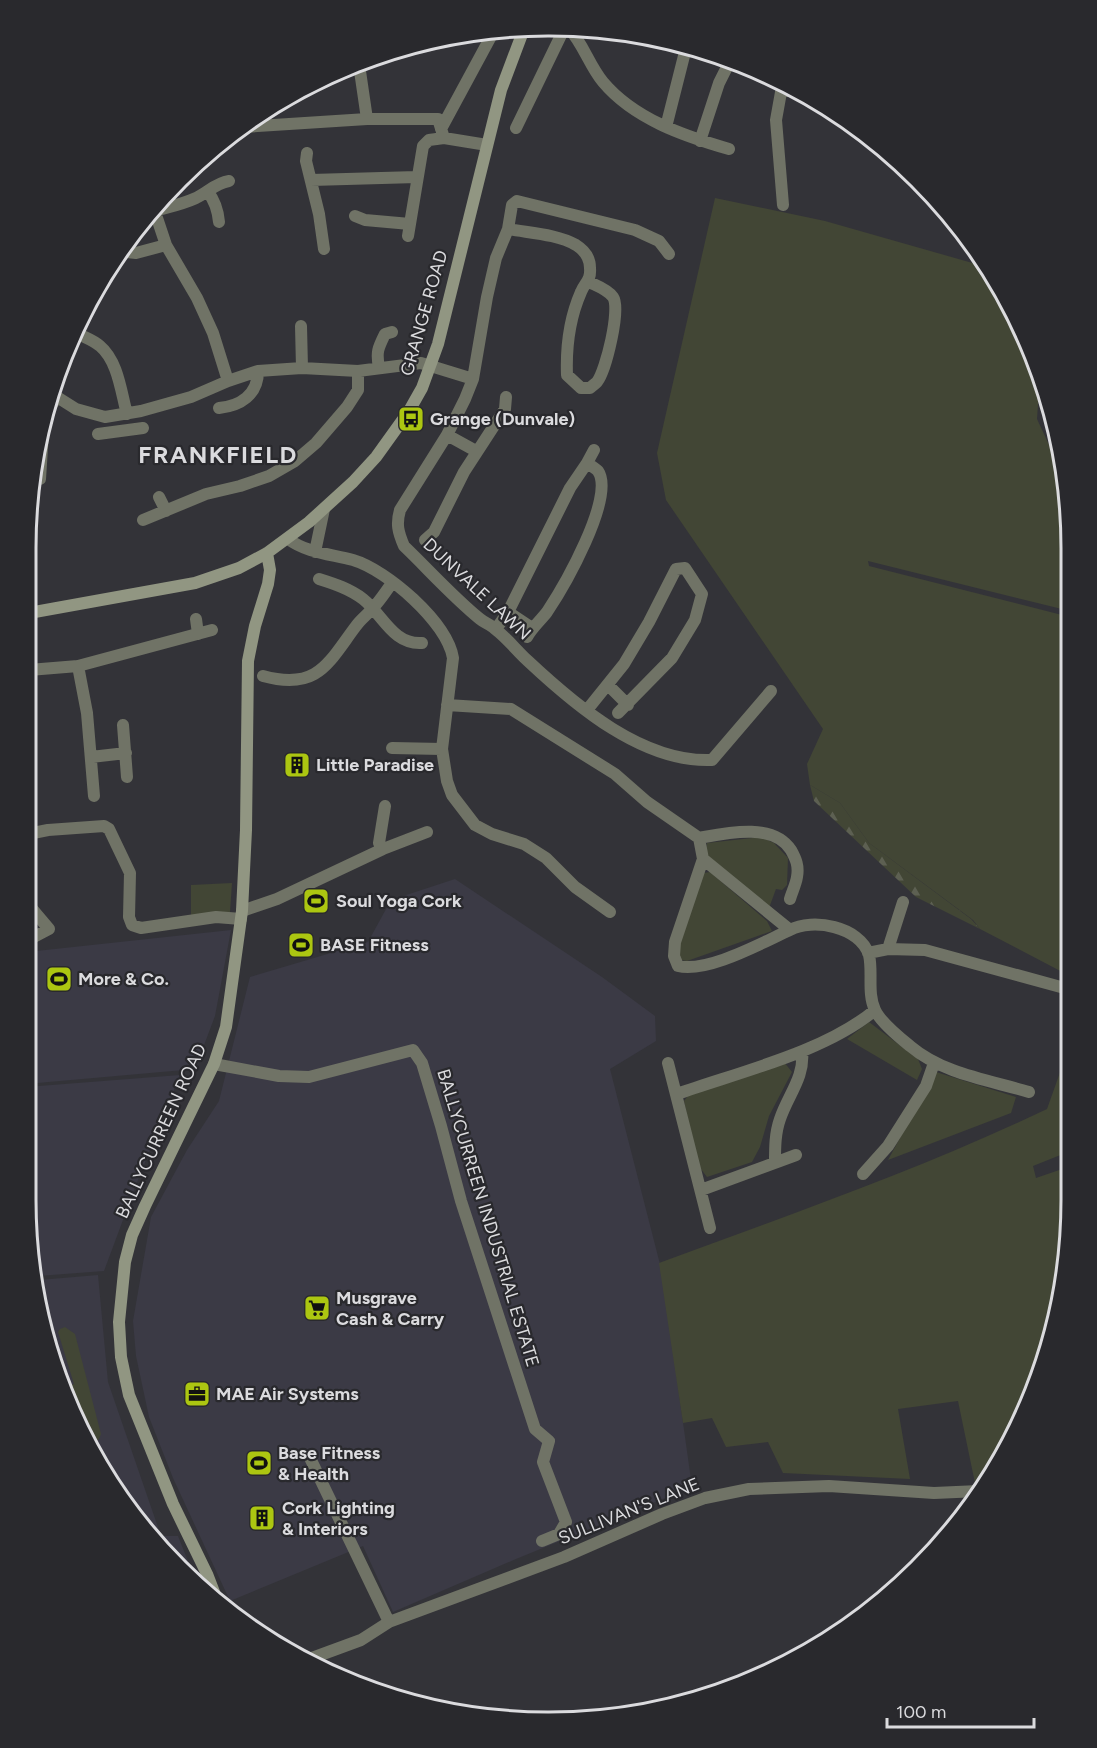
<svg xmlns="http://www.w3.org/2000/svg" width="1097" height="1748" font-family="Figtree,sans-serif">
<style>
.built{fill:#3b3a45}
.grass{fill:#424635}
.forest{fill:url(#forest-firs)}
.lines{fill:none;stroke-linecap:round;stroke-linejoin:round}
.street{stroke:#707366;stroke-width:12}
.secondary{stroke:#919682;stroke-width:12}
.labels{text-anchor:middle;dominant-baseline:central;stroke-width:4.5;stroke-linejoin:round;paint-order:stroke}
.street-label{font-size:18px;fill:#dbdbde;stroke:#29292d}
.poi-label{font-size:18px;font-weight:bold;fill:#dbdbde;stroke:#29292d;text-anchor:start}
.district-label{font-size:24px;font-weight:bold;letter-spacing:1.5px;fill:#dbdbde;stroke:#29292d}
.rim{fill:none;stroke:#dbdbde;stroke-width:3}
</style>
<defs>
<pattern id="forest-firs" width="22" height="20" patternUnits="userSpaceOnUse" patternTransform="scale(1.5)"><rect width="22" height="20" fill="#424635"/><path d="M5 1l3.5 6h-7zM16 11l3.5 6h-7z" fill="#5d6052"/></pattern>
</defs>
<rect width="100%" height="100%" fill="#333338"/>
<path class="built" d="M455 879 602 977 655 1016 656 1041 610 1069 662 1272 692 1487 516 1559 393 1612 363 1546 230 1601 173 1478 149 1417 136 1356 133 1321 151 1217 187 1150 219 1101 250 977 368 942 391 900Z
M231 930 215 1016 195 1069 26 1084 27 952Z
M180 1075 136 1185 104 1271 38 1276 26 1199V1087Z
M98 1275 108 1382 161 1536H178L193 1574 114 1490 53 1367 39 1280Z"/>
<path class="grass" d="M715 198 825 221 983 266 1017 317 1040 376 1037 419 1065 479 1070 514V611L868 561 869 566 1070 617 1068 975 980 929 973 920 869 843 840 803 810 785 807 764 823 729 666 500 657 453Z
M761 837 774 843 788 858 787 885 782 890 776 889 769 908 705 855 707 843Z
M710 872 767 921 772 931 687 961 681 960 677 952 703 873Z
M232 883 230 912 191 916V885Z
M869 1022 918 1059 922 1069 917 1080 847 1039Z
M1068 1050V1152L1033 1166 1036 1178 1068 1167 1067 1267 1032 1399 985 1481 975 1483 958 1401 898 1409 910 1479 783 1473 768 1442 726 1447 712 1418 683 1423 659 1263C789 1215 922 1169 1047 1109Z
M784 1062 792 1072 769 1116 760 1147 752 1162 707 1177 697 1164 684 1101 690 1093Z
M936 1072 1016 1097 1011 1113 888 1160Z
M65 1327 75 1334 101 1434 99 1439 92 1445 63 1388 74 1384 58 1332 60 1329Z"/>
<path class="forest" d="M810 785 840 803 869 843 971 919 980 929 916 897 814 801Z"/>
<g class="lines">
<path class="street" d="M568 27C584 45 589 65 603 82 634 119 684 136 729 149
M353 66H357L360 71 367 119
M783 81 776 120 783 205
M781 89 802 93
M244 127 367 119H438L444 138 487 145
M666 127 687 44
M516 128 565 27
M441 129 495 29
M700 141 719 83 730 61
M307 153 306 161 319 214 324 249
M311 180 417 177
M208 192C215 201 218 211 219 222
M154 209 166 245 197 298 213 333 228 381
M155 211C169 207 183 204 196 198 208 192 216 183 229 181
M355 216 365 220 410 224
M508 229C529 233 557 234 576 245 584 250 590 258 590 268 591 281 585 282 581 292 570 317 566 348 567 375L581 388H590C592 386 595 384 597 382 606 370 621 309 613 297 607 289 597 286 589 282
M408 236 423 146 429 140 444 138
M127 252 136 253 166 245
M669 254 659 241 635 230 517 201 512 205 508 229 496 258 487 297 473 379 465 399 447 435 400 510C396 524 398 532 404 546 429 570 453 597 480 619 485 623 491 625 495 629 507 638 517 651 528 661 576 706 643 763 712 760L771 691
M75 332C83 337 92 339 100 346 118 361 121 392 127 414
M302 368 358 371 421 363 473 379
M379 368C376 352 378 348 385 334L392 332
M50 407 57 397 76 409 105 417 141 411 191 397 228 381 258 371 302 368 301 326
M219 408C240 406 258 395 258 371
M98 434 143 428
M447 435 476 451
M587 463 594 450
M40 479 43 432
M159 497 166 511
M143 520 206 494 240 486 269 476 295 461 316 443 347 407 358 390V371
M288 539C307 553 330 554 353 560 387 570 447 622 453 658L442 749 447 781 452 795 475 825 492 834 524 844 546 858 575 887 610 912
M425 540 434 532 464 472 505 409 506 397
M315 552 324 509
M319 579C335 584 350 589 363 599 383 615 393 645 422 643
M508 612 532 628
M196 619 198 634
M496 629 508 612 570 488 587 463C590 465 595 468 598 471 616 497 563 588 547 612 540 621 532 628 527 637
M78 666 87 713 94 796
M29 670 78 666 212 630
M263 676C318 691 328 663 356 626 361 619 367 615 372 609 380 601 386 591 392 583
M608 685 628 705
M447 705 511 709 615 774 647 802 699 838 703 859 790 930C812 918 860 926 869 955 873 972 867 993 875 1010 880 1021 900 1038 910 1046 943 1074 989 1080 1029 1092
M587 710 624 664 649 622 676 569 685 568 702 594 695 620 672 658 618 713
M123 725 127 777
M392 748 442 749
M91 757 126 753
M28 834 48 830 104 826 109 829 130 873 129 917 132 925 141 928 216 917 241 919
M699 838C726 833 773 822 791 850 796 859 799 866 797 877 796 884 792 892 790 899
M383 849 379 843 385 806
M703 859 675 942 674 956 678 966C708 973 761 943 790 930
M27 903 49 929 30 939
M242 911 277 899 383 849 427 832
M888 949 903 902
M868 953 888 949 925 950 1068 989
M668 1063 710 1228
M214 1064 279 1076 309 1077 413 1050 422 1063 441 1126 461 1201 535 1429 549 1441 543 1462 566 1522 559 1534 542 1541
M677 1094C739 1072 825 1052 875 1010
M775 1162C775 1148 775 1133 780 1119 788 1095 805 1077 802 1051
M863 1174 888 1146 926 1086 934 1063
M701 1190 796 1155
M311 1460 389 1622
M312 1658 361 1640 389 1622 564 1557 662 1514 705 1498 749 1489 829 1486 934 1493 979 1491"/>
<path class="secondary" d="M29 613 195 583 239 568 267 553 309 522 353 482 376 457 409 411 422 388 438 344 501 90 524 29
M217 1600 207 1574 173 1504 129 1395 121 1357 119 1322 125 1262 132 1235 145 1206 214 1064 226 1027 242 911 246 830 248 661 255 626 268 584 270 570 267 553"/>
</g>
<defs>
<symbol id="bus-square" viewBox="-11 -11 22 22"><rect x="-9" y="-9" width="18" height="18" rx="4" fill="#acc611" stroke="#29292d"/><path d="M-5-6H5V4H4V6H2V4H-2V6H-4V4H-5ZM-3.5-4V0h7V-4ZM-3.5 1.2v1.5H-2V1.2ZM2 1.2v1.5H3.5V1.2Z" fill="#111"/></symbol>
<symbol id="building-square" viewBox="-11 -11 22 22"><rect x="-9" y="-9" width="18" height="18" rx="4" fill="#acc611" stroke="#29292d"/><path d="M-4-6H4V6H1V3H-1V6H-4ZM-2.5-4.3h1.7v1.8h-1.7ZM.8-4.3h1.7v1.8H.8ZM-2.5-1h1.7V.8h-1.7ZM.8-1h1.7V.8H.8Z" fill="#111"/></symbol>
<symbol id="stadium-square" viewBox="-11 -11 22 22"><rect x="-9" y="-9" width="18" height="18" rx="4" fill="#acc611" stroke="#29292d"/><path d="M0-5a6.5 5 0 1 0 0 10a6.5 5 0 1 0 0-10ZM-3.5-1.8h7v3.6h-7Z" fill="#111"/></symbol>
<symbol id="supermarket-square" viewBox="-11 -11 22 22"><rect x="-9" y="-9" width="18" height="18" rx="4" fill="#acc611" stroke="#29292d"/><path d="M-6-5.5h2.5l.6 2H6L4.5 2H-2.5L-4.4-4H-6ZM-1.5 3.2a1.3 1.3 0 1 0 .1 0ZM3 3.2a1.3 1.3 0 1 0 .1 0Z" fill="#111"/></symbol>
<symbol id="office-square" viewBox="-11 -11 22 22"><rect x="-9" y="-9" width="18" height="18" rx="4" fill="#acc611" stroke="#29292d"/><path d="M-6-3h4V-5.5h4V-3h4V5H-6ZM-1-4.5V-3h2v-1.5ZM-6 0V1H6V0Z" fill="#111"/></symbol>
</defs>
<g fill-rule="evenodd">
<use href="#bus-square" x="396" y="404" width="30" height="30"/>
<use href="#building-square" x="282" y="750" width="30" height="30"/>
<use href="#stadium-square" x="301" y="886" width="30" height="30"/>
<use href="#stadium-square" x="286" y="930" width="30" height="30"/>
<use href="#stadium-square" x="44" y="964" width="30" height="30"/>
<use href="#supermarket-square" x="302" y="1293" width="30" height="30"/>
<use href="#office-square" x="182" y="1379" width="30" height="30"/>
<use href="#stadium-square" x="244" y="1448" width="30" height="30"/>
<use href="#building-square" x="247" y="1503" width="30" height="30"/>
</g>
<g class="labels">
<g class="street-label">
<text transform="translate(424 313) rotate(-74)">GRANGE ROAD</text>
<text transform="translate(477 589) rotate(43)">DUNVALE LAWN</text>
<text transform="translate(161 1131) rotate(-65)">BALLYCURREEN ROAD</text>
<text transform="translate(488 1218) rotate(73)">BALLYCURREEN INDUSTRIAL ESTATE</text>
<text transform="translate(629 1511) rotate(-22)">SULLIVAN'S LANE</text>
</g>
<g class="poi-label">
<text x="430" y="419">Grange (Dunvale)</text>
<text x="316" y="765">Little Paradise</text>
<text x="336" y="901">Soul Yoga Cork</text>
<text x="320" y="945">BASE Fitness</text>
<text x="78" y="979">More &amp; Co.</text>
<text x="336" y="1298">Musgrave<tspan x="336" dy="21">Cash &amp; Carry</tspan></text>
<text x="216" y="1394">MAE Air Systems</text>
<text x="278" y="1453">Base Fitness<tspan x="278" dy="21">&amp; Health</tspan></text>
<text x="282" y="1508">Cork Lighting<tspan x="282" dy="21">&amp; Interiors</tspan></text>
</g>
<g class="district-label">
<text x="218" y="454">FRANKFIELD</text>
</g>
</g>
<path d="M0 0H1097V1748H0ZM548 36H549A512 512 0 0 1 1061 548V1200A512 512 0 0 1 549 1712H548A512 512 0 0 1 36 1200V548A512 512 0 0 1 548 36Z" fill="#29292d" fill-rule="evenodd"/>
<path class="rim" d="M548 36H549A512 512 0 0 1 1061 548V1200A512 512 0 0 1 549 1712H548A512 512 0 0 1 36 1200V548A512 512 0 0 1 548 36Z"/>
<path d="M887 1718v9h147v-9" fill="none" stroke="#dbdbde" stroke-width="3"/>
<text x="896" y="1718" font-size="18" fill="#dbdbde" stroke="#29292d" stroke-width="4.5" paint-order="stroke">100 m</text>
</svg>
